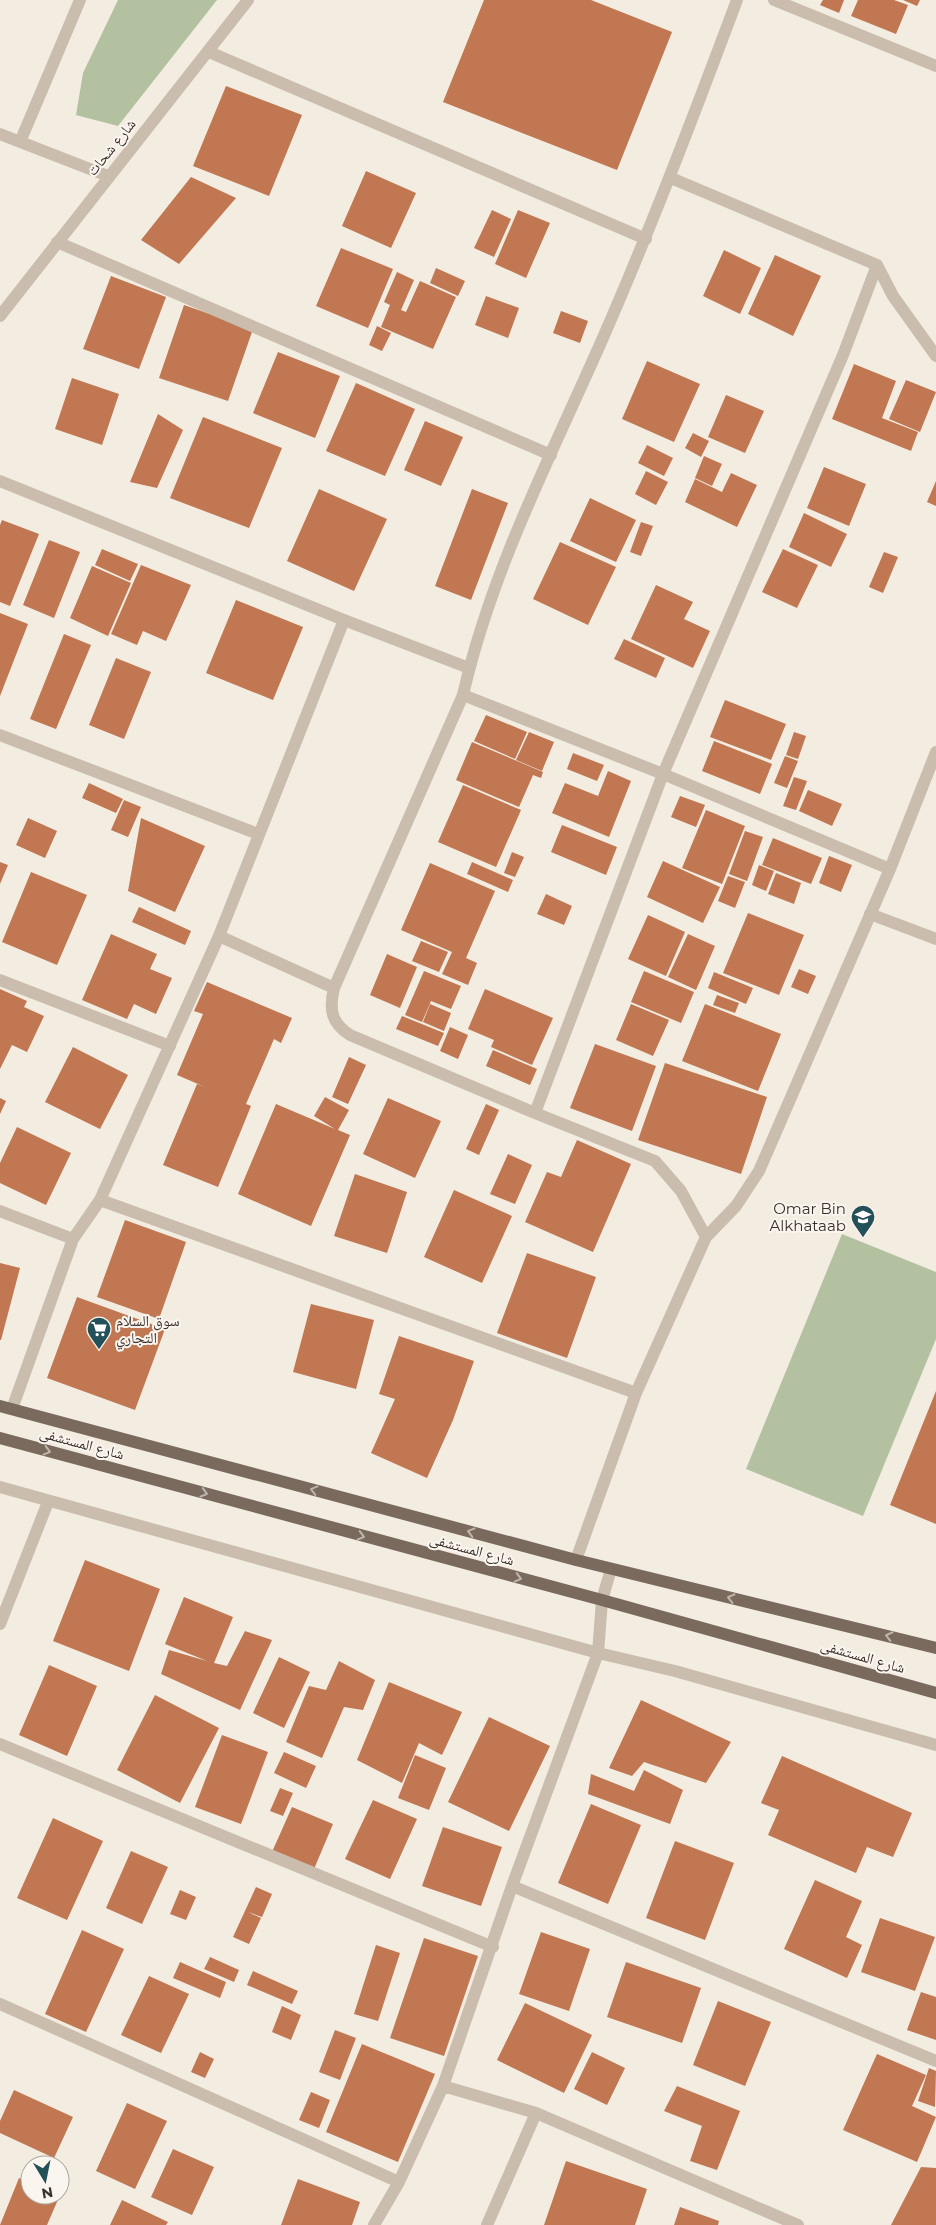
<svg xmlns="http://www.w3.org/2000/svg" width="936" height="2225" font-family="Montserrat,'Noto Naskh Arabic',sans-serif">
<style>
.green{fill:#b4c1a1}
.building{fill:#c07752}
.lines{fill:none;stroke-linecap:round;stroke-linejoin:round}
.minor{stroke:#cabdad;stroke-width:12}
.major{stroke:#7a6a5e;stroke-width:12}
.oneway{stroke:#c0b6ad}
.labels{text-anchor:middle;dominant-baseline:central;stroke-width:4;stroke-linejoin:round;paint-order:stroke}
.street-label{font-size:15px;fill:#39312b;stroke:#faf5ee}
.poi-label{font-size:15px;fill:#39312b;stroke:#faf5ee;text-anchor:end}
</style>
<rect width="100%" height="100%" fill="#f2ece1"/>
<path class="green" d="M118 0H217L118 126 76 115 83 73Z
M842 1234 936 1272V1339L863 1516 746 1469Z"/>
<path class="building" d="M484 0H591L672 32 617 170 443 102Z
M823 0H844L839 13 820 5Z
M858 0H894L908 5 896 34 851 16Z
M903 0H920L917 6Z
M226 86 302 115 269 196 193 166Z
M366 171 416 193 391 248 342 226Z
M191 177 236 198 179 264 141 240Z
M492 210 511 219 494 257 474 248Z
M518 210 550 223 526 278 495 264Z
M341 248 393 269 368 328 316 306Z
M724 250 761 268 740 314 703 296Z
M775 255 821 276 793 336 748 314Z
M436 268 465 281 458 296 430 283Z
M397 272 414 280 401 310 406 312 420 281 456 297 433 349 381 327 390 305 384 302Z
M111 276 166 297 139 369 83 349Z
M486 296 519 308 508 338 475 325Z
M184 305 253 329 228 401 159 378Z
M561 311 588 321 580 343 553 333Z
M377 326 391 333 382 351 369 345Z
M278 352 340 376 315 438 253 413Z
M647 361 700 384 674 442 622 419Z
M854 364 896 381 882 418 918 432 911 451 832 419Z
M72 378 119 394 102 445 55 429Z
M906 380 936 392 920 432 889 419Z
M356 383 415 409 385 476 326 451Z
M726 395 764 411 745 453 708 437Z
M158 414 183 430 157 488 130 482Z
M203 417 282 448 249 528 170 498Z
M425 421 463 437 441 486 404 470Z
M693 433 709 441 701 457 685 448Z
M647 445 673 458 664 476 638 463Z
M704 456 722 464 712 486 695 478Z
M824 467 866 484 849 526 807 508Z
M646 471 668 482 656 505 635 494Z
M731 473 757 485 737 527 685 502 695 479 722 492Z
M936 481V506L927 502Z
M319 489 387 519 354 591 287 561Z
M472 489 508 503 471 600 435 586Z
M590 498 636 520 616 562 570 541Z
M804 513 847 534 831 567 789 547Z
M2 520 39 534 10 606 0 602V525Z
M641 522 653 526 641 556 630 552Z
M49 540 80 552 54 618 23 605Z
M560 542 616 567 588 625 533 599Z
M102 549 138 564 130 581 95 565Z
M783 549 818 565 797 608 762 592Z
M884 552 898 557 883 593 869 587Z
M141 565 191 585 166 641 143 631 137 645 111 634Z
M92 566 131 583 108 636 70 618Z
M656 585 693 602 684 619 710 631 693 668 631 639Z
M236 600 303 627 273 700 206 673Z
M0 613 28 624 0 696Z
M64 634 91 645 56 729 30 719Z
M624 639 665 658 656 678 614 659Z
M116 658 151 672 124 739 89 725Z
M725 700 786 724 771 760 710 737Z
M486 715 527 732 515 759 474 741Z
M529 732 554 742 542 771 516 760Z
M794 732 806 736 798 759 786 755Z
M714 741 772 764 760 794 702 771Z
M472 742 543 772 541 778 533 775 519 807 456 780Z
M573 753 604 765 597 781 567 769Z
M785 756 798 761 787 788 774 783Z
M608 771 631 781 609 837 552 813 565 783 598 796Z
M794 777 807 781 796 810 783 806Z
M89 783 123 799 116 813 82 798Z
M463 785 521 810 496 867 438 842Z
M808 790 842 804 832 826 799 811Z
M680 796 705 805 696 827 671 817Z
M124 800 141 807 128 837 111 830Z
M706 810 745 826 722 884 682 868Z
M28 818 57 831 45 858 16 845Z
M141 818 205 846 175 912 128 891Z
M562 825 617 847 606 875 551 852Z
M745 831 763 837 747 881 729 874Z
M773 838 822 858 811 884 762 865Z
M512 852 524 857 515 877 504 873Z
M829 856 852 865 841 892 819 883Z
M663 861 720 887 703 923 647 897Z
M0 862 8 865 0 884Z
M472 862 513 880 508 892 467 874Z
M430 863 495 891 466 958 477 963 468 985 442 974 452 952 401 930Z
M759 865 774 871 766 891 752 885Z
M31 872 87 895 57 965 2 942Z
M776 873 801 883 794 904 768 894Z
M728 876 745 882 735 908 718 901Z
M546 894 572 906 564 925 537 914Z
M139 907 191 931 185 945 132 922Z
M748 913 804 935 779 995 723 973Z
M648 915 685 932 666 976 628 959Z
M111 934 157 954 150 969 172 978 156 1014 134 1004 127 1019 82 1000Z
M688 934 715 946 696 990 668 977Z
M421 941 448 952 439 972 412 961Z
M387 954 417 967 400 1008 370 995Z
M799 969 816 976 808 994 791 987Z
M424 971 461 986 451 1009 431 1001 422 1022 405 1015Z
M644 971 694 992 681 1023 631 1002Z
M714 972 753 988 746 1004 708 988Z
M207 982 292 1018 281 1043 274 1039 246 1104 251 1106 218 1187 163 1165 197 1084 205 1087 177 1075 203 1014 194 1011Z
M0 989 27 1001 24 1007 44 1016 27 1052 12 1045 0 1069Z
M485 989 553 1018 532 1065 491 1047 494 1040 468 1029Z
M717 995 739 1003 735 1013 713 1005Z
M430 1004 451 1013 444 1031 423 1022Z
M631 1004 669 1020 653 1056 616 1040Z
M705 1004 781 1034 758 1091 682 1061Z
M402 1016 444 1033 438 1046 396 1029Z
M450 1027 468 1035 458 1059 440 1051Z
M595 1044 656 1066 632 1131 570 1108Z
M73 1047 128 1075 100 1129 45 1102Z
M493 1050 537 1069 530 1085 486 1066Z
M349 1057 366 1065 348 1104 332 1097Z
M665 1063 767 1097 741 1174 638 1140Z
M325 1097 349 1110 338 1130 350 1135 311 1226 238 1194 276 1104 335 1129 314 1116Z
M0 1098 6 1101 0 1114Z
M388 1098 441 1121 415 1178 363 1154Z
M486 1104 499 1110 479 1155 466 1149Z
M17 1127 71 1153 46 1205 0 1183V1163Z
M577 1140 631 1164 593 1252 525 1222 547 1172 561 1177Z
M508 1154 532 1165 515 1204 490 1194Z
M355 1174 407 1192 387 1253 334 1236Z
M454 1190 512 1216 482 1283 424 1257Z
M125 1220 186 1242 159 1319 97 1297Z
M527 1253 596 1277 567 1358 497 1333Z
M0 1263 20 1268 1 1340H0Z
M77 1297 165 1329 135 1410 47 1378Z
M311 1304 374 1320 356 1389 293 1372Z
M399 1336 474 1361 453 1420 427 1478 371 1453 395 1399 379 1394Z
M936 1391V1524L890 1505Z
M85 1560 160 1589 129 1671 53 1641Z
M184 1597 233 1617 214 1663 227 1666 245 1631 272 1640 240 1710 161 1674 169 1650 207 1661 165 1644Z
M279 1657 310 1672 284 1728 253 1713Z
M339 1661 375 1680 363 1710 344 1707 322 1758 286 1742 309 1686 326 1690Z
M49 1665 97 1686 67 1756 19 1735Z
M389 1682 462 1712 442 1755 419 1743 402 1783 357 1760Z
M155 1695 219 1728 180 1803 117 1770Z
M641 1700 731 1742 706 1783 644 1762 632 1776 609 1768Z
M489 1717 550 1746 509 1831 448 1802Z
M222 1735 268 1752 241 1824 195 1807Z
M284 1752 316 1766 306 1788 274 1773Z
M415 1755 446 1768 429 1810 398 1798Z
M782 1756 912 1813 893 1857 867 1847 856 1873 768 1835 779 1810 761 1803Z
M644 1770 683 1790 670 1824 588 1794 591 1774 634 1791Z
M280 1788 293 1793 283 1816 270 1811Z
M373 1800 417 1819 390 1879 345 1859Z
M591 1804 641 1825 608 1904 558 1883Z
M292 1807 333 1824 314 1869 272 1852Z
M53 1818 103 1841 67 1920 17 1898Z
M443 1827 502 1847 481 1906 422 1886Z
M675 1841 734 1863 705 1940 646 1918Z
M131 1851 168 1867 142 1924 106 1908Z
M815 1880 862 1901 846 1937 862 1945 847 1978 784 1949Z
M256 1887 272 1894 262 1917 248 1912 261 1918 249 1944 233 1937Z
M180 1890 196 1897 186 1920 170 1914Z
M880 1918 935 1937 915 1991 861 1972Z
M82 1930 124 1949 86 2032 45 2014Z
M541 1932 590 1949 569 2011 519 1994Z
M424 1938 478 1956 444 2056 390 2038Z
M376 1945 400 1953 378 2021 354 2014Z
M210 1957 239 1970 234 1982 204 1969Z
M180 1962 226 1982 220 1998 173 1978Z
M626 1962 701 1988 682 2043 607 2017Z
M253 1971 298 1991 292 2004 247 1985Z
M149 1976 189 1994 161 2053 121 2035Z
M921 1992 936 1997V2040L907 2030Z
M718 2001 771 2022 745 2086 693 2065Z
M525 2003 592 2035 564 2093 497 2060Z
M282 2006 301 2015 291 2040 272 2032Z
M335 2030 356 2038 340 2080 319 2072Z
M362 2044 435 2074 398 2162 326 2132Z
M200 2052 214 2059 205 2078 191 2072Z
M592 2052 625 2068 607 2105 574 2089Z
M877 2054 926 2075 912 2106 936 2117 917 2162 843 2130Z
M929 2068 936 2071 935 2107 918 2101Z
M677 2086 740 2111 717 2170 690 2161 702 2126 664 2111Z
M14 2090 73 2117 54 2158 0 2133V2121Z
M311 2092 330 2100 319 2128 299 2120Z
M127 2103 167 2121 135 2189 96 2171Z
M173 2149 214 2167 192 2215 151 2197Z
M566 2161 647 2189 635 2225H544Z
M921 2167 936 2168V2225H891Z
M19 2178 30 2183V2195H60L47 2225H0Z
M298 2179 360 2202 352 2225H281Z
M122 2200 168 2222 166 2225H110Z
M680 2207 719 2221 718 2225H674Z"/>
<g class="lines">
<path class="minor" d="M774 0 936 66
M209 52 646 239
M0 134 108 176
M20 142 80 0
M671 178 877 265 893 296 936 356
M57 242 551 455
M0 316 248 0
M0 481 344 620 469 668
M463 695 663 774 890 869
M0 735 258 834
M870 914 936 939
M219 936 334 988C329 1009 331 1023 350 1035L535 1113 655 1161 681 1191 706 1237
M0 980 170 1046
M334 988 463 695C491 571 551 456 602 340 651 228 694 115 737 0
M535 1113 663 774 843 355 877 265
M100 1200 636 1393
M0 1211 73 1239
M12 1409 73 1239 100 1200 219 936 344 620
M0 1487 598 1653 675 1671 936 1745
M576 1560 636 1393 706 1237 736 1206 759 1171 890 869 936 752
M0 1624 48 1502
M0 1744 493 1947
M512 1886 936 2061
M0 2004 399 2182
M443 2086 536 2113 798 2225
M374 2225 399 2182 443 2086 512 1886 598 1653 602 1600 611 1569
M487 2225 536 2113"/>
<path class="major" d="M0 1406 576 1560 936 1648
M0 1438 602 1600 936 1693"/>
</g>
<defs><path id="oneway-chevron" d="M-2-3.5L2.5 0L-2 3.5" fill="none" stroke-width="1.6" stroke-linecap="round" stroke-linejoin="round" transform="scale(1.25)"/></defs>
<g class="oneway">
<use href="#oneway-chevron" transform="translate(47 1451) rotate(15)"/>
<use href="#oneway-chevron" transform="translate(314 1490) rotate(-165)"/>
<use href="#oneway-chevron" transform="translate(204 1493) rotate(15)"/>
<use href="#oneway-chevron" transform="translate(471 1532) rotate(-165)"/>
<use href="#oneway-chevron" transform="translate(361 1536) rotate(15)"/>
<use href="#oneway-chevron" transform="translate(518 1578) rotate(15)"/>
<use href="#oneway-chevron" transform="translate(731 1598) rotate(-166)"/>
<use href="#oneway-chevron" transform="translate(889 1636) rotate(-166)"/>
</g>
<defs>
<symbol id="school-pin" viewBox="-11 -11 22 30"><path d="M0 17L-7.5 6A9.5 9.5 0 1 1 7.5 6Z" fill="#235059" stroke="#faf5ee"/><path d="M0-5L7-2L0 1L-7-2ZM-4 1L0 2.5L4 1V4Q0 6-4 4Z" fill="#fff"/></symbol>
<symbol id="supermarket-pin" viewBox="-11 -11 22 30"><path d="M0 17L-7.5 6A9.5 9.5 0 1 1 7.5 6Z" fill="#235059" stroke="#faf5ee"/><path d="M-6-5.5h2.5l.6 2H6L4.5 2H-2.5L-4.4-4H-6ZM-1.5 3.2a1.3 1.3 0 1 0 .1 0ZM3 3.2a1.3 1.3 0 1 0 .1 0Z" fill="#fff"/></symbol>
</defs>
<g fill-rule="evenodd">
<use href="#school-pin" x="849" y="1203" width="28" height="38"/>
<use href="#supermarket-pin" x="85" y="1315" width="28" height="38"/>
</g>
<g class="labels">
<g class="street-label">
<text transform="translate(111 147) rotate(-51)">شارع شحات</text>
<text transform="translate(82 1443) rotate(15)">شارع المستشفى</text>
<text transform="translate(472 1549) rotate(15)">شارع المستشفى</text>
<text transform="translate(863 1656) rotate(16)">شارع المستشفى</text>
</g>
<g class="poi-label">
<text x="846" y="1208">Omar Bin<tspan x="846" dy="17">Alkhataab</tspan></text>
<text x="116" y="1320" text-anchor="start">سوق السلام<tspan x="116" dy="17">التجاري</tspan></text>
</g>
</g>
<g transform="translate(45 2180) rotate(170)"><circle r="24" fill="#faf5ee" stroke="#ada7a0"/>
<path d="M0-4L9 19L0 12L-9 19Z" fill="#235059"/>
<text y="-8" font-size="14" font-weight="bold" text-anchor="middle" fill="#39312b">N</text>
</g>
</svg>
